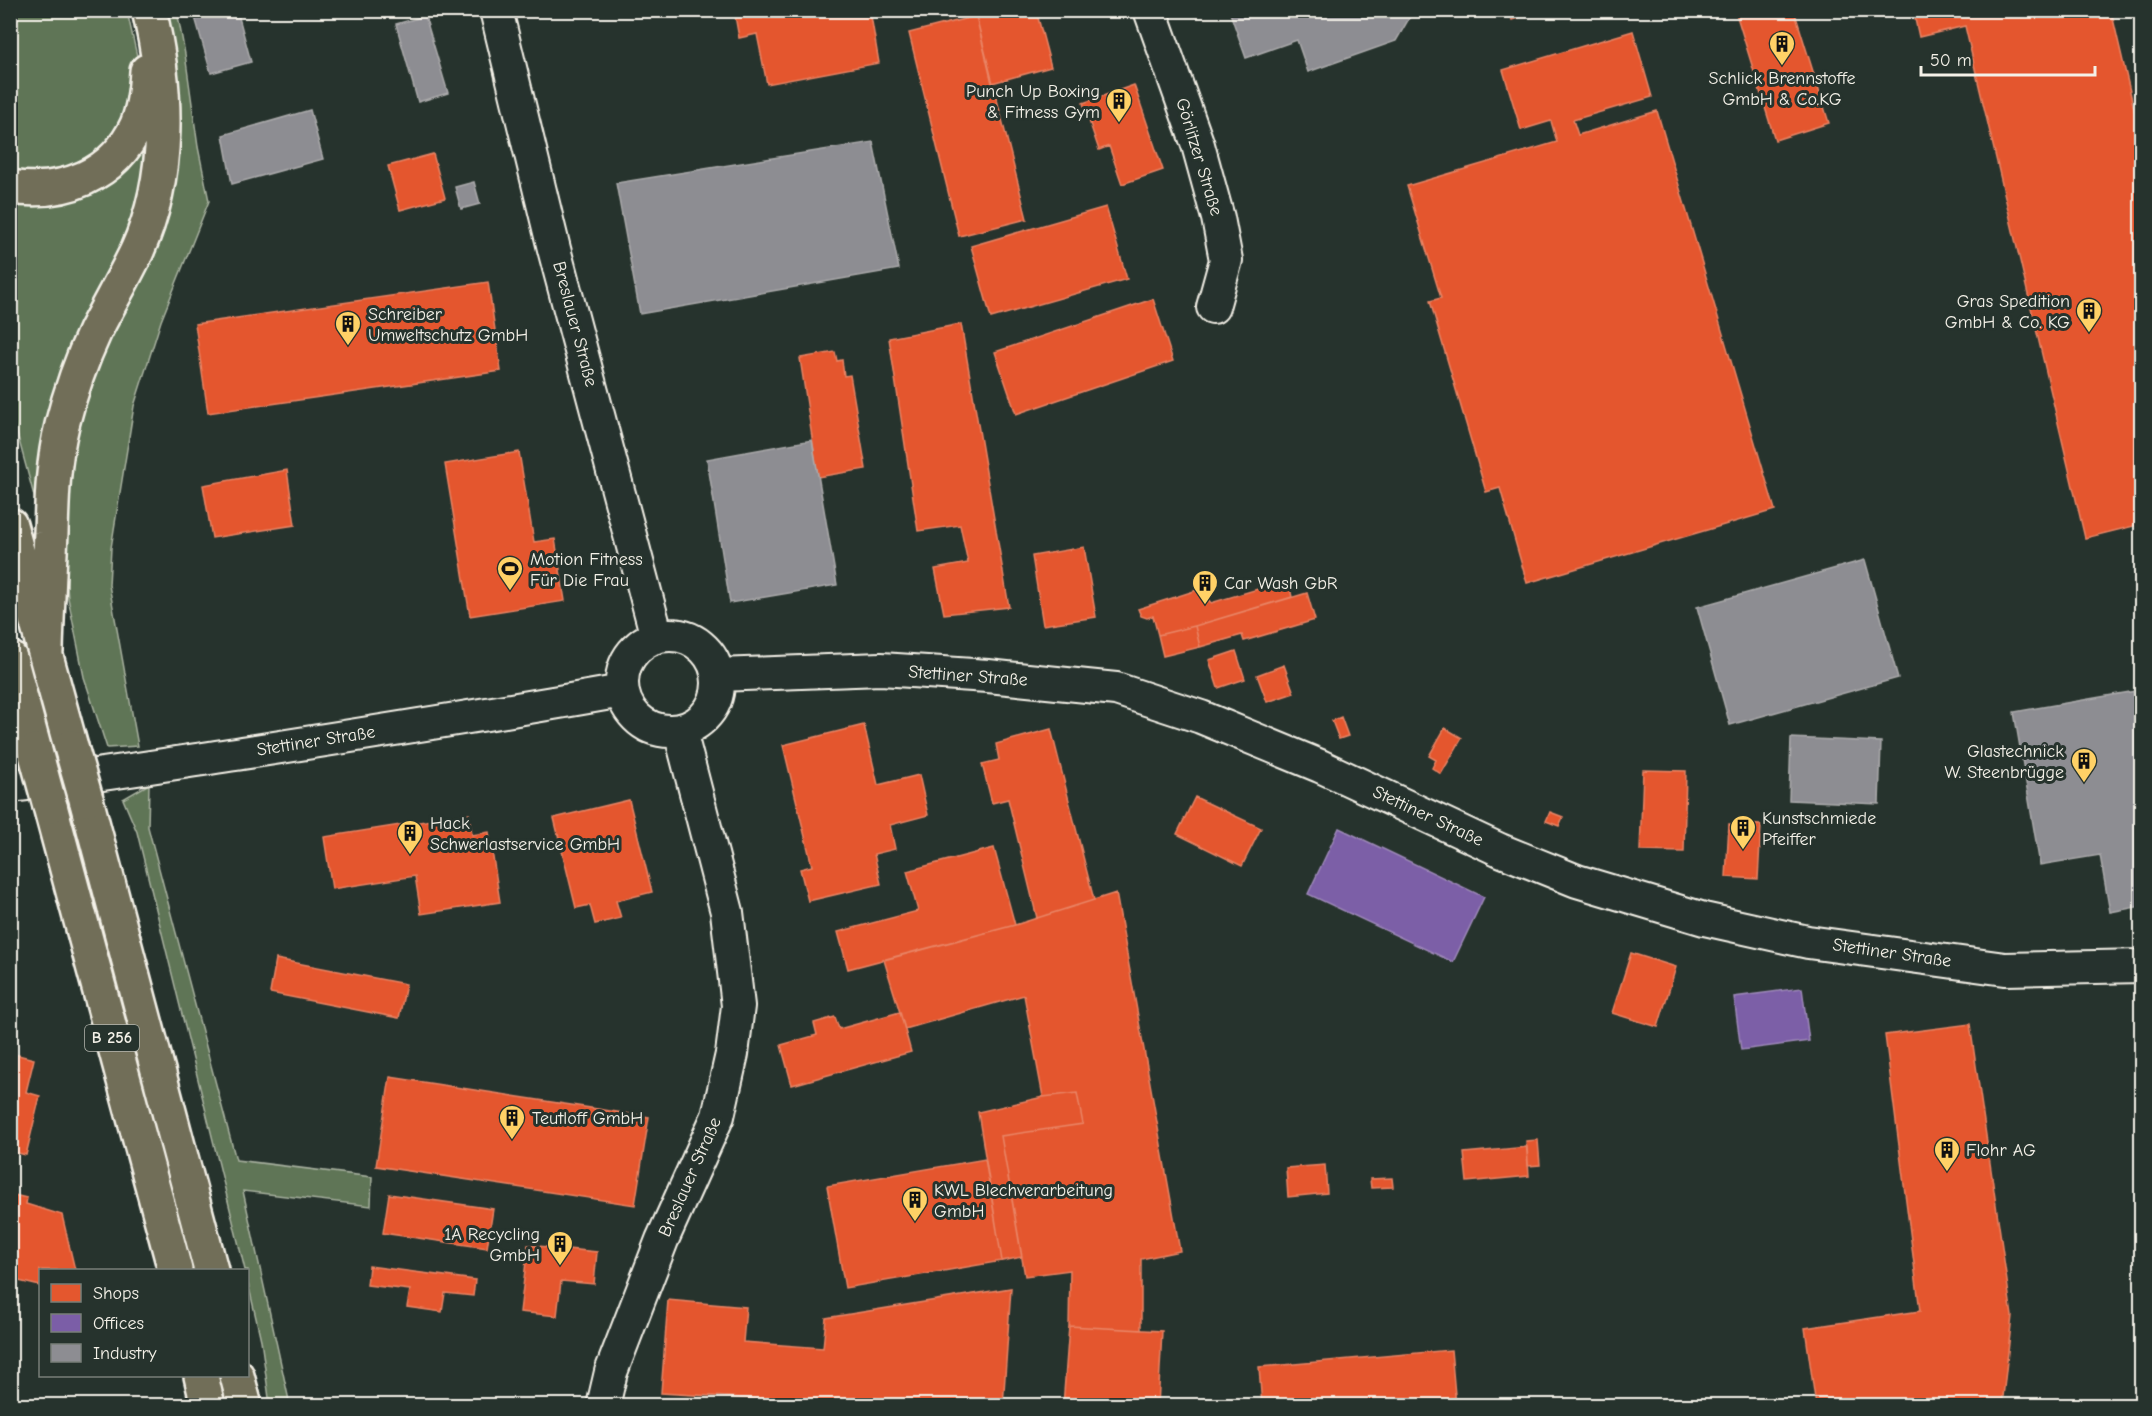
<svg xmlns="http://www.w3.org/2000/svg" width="2152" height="1416" font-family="'Comic Neue',sans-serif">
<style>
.green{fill:#5e7457;stroke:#a9b2a0;stroke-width:1.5}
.shops{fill:#e4572e;stroke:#e98566;stroke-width:1.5}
.offices{fill:#7b5ea7;stroke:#9f8aba;stroke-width:1.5}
.industry{fill:#8d8d92;stroke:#acabac;stroke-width:1.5}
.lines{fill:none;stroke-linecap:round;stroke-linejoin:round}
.minor-casing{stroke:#f4f1e8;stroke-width:36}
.highway-casing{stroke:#f4f1e8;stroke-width:38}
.minor{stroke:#26332d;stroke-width:32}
.highway{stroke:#716e59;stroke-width:33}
.highway-bridge-casing{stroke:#f4f1e8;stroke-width:38;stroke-linecap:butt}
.highway-bridge{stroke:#716e59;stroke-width:33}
.labels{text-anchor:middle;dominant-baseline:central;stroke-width:6;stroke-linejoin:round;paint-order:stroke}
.shield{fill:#26332d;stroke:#b6b8b0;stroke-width:1.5}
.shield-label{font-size:16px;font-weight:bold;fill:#f4f1e8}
.poi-label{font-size:18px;fill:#f4f1e8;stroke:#26332d;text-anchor:start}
.street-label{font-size:18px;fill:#f4f1e8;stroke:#26332d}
</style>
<rect width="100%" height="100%" fill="#26332d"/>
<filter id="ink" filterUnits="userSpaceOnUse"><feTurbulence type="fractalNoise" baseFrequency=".0167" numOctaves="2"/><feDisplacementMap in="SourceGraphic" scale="12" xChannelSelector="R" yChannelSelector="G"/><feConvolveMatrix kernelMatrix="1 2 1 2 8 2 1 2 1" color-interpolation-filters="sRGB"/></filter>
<g filter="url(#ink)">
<path class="green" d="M10 11H127L137 56 136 84 118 137 82 168 11 175Z
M161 11H177L185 54 198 147 209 201 161 321 134 406 111 548 109 585 138 746 107 748 84 677 68 598 64 554 68 461 90 376 149 255Z
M148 125 154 149 43 529 11 411 10 200Z
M149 784 148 827 236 1160 372 1177 371 1206 243 1191 290 1405H270L261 1340 248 1283V1270H245L137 832 123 799Z"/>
<path class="shops" d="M734 10H870L879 63 767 84 757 34 739 38Z
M999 10H1036L1051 67 992 83 976 16Z
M1509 10H1540L1512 20Z
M1735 10H1794L1829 123 1775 140Z
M1913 10H2111L2142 143V524L2085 538 1965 26 1919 37Z
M976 16 1027 219 959 236 909 33Z
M1633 31 1652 97 1573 120 1578 135 1657 111 1775 510 1527 583 1500 488 1486 492 1430 301 1441 298 1407 186 1557 142 1551 121 1521 130 1503 70Z
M1134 85 1163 170 1122 184 1109 146 1099 150 1083 103Z
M433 154 445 198 400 210 388 166Z
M1106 207 1127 279 991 318 971 246Z
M488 282 501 371 208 413 195 324Z
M1153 299 1173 361 1016 414 995 352Z
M961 324 1009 607 944 614 935 569 968 563 960 525 918 531 889 338Z
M835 352 837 361 842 360 844 376 850 375 866 469 818 477 800 358Z
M519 452 534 542 555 539 565 601 470 616 445 464Z
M287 470 295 525 212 538 203 485Z
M1084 547 1096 617 1043 625 1032 556Z
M1288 580 1292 597 1195 626 1158 635 1153 616 1147 618 1141 616 1138 609 1200 589 1211 603Z
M1307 593 1315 620 1244 641 1242 635 1200 647 1195 626Z
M1195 626 1200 647 1163 656 1158 635Z
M1236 651 1245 679 1218 688 1209 660Z
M1284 665 1294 693 1267 702 1257 675Z
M1341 717 1348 736 1339 739 1332 721Z
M864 725 878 785 919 775 928 815 890 825 895 849 874 854 881 884 808 901 800 869 812 866 783 745Z
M1445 728 1462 738 1441 774 1432 768 1436 760 1429 756Z
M1051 729 1094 900 1037 918 1008 799 992 803 982 764 999 760 996 744Z
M1643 770 1686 771 1684 852 1640 851Z
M1195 797 1261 828 1242 866 1177 834Z
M629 800 652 892 616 901 621 918 595 924 590 905 576 908 554 818Z
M1550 812 1563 817 1559 826 1546 821Z
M469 814 472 835 489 832 500 902 421 914 415 876 332 889 324 837Z
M1729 824 1761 825 1758 879 1726 877Z
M994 848 1015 925 848 969 838 932 918 911 907 871Z
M1116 893 1180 1251 1141 1259V1330L1069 1326 1070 1270 1025 1276 1001 1136 1083 1124 1077 1093 1043 1097 1024 995 905 1029 884 960 1015 925Z
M1631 953 1676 967 1658 1027 1612 1013Z
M276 959 406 984 399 1018 270 993Z
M900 1012 911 1052 792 1085 781 1045 817 1035 814 1023 835 1017 839 1029Z
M1970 1024 2012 1316 2002 1406H1816L1805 1328 1920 1311 1885 1035Z
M10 1053 34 1059 26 1092 40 1096 26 1155 10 1151Z
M390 1077 649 1117 635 1205 376 1166Z
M1077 1093 1083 1124 1001 1136 1022 1257 1002 1261 978 1112 1043 1097Z
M1538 1140 1540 1165 1528 1166 1526 1141Z
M1527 1147 1529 1176 1467 1182 1464 1153Z
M985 1159 1002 1261 845 1288 827 1186Z
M1325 1165 1327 1193 1288 1197 1286 1168Z
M1392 1178 1393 1187 1371 1188 1370 1179Z
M10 1194 27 1198 26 1204 62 1215 75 1270H40V1286L10 1279Z
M389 1194 493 1209 487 1248 383 1233Z
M528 1245 597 1252 594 1284 561 1281 557 1316 520 1312Z
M369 1266 475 1280 473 1296 445 1293 442 1312 407 1307 410 1290 367 1285Z
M1011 1288 1003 1406H871L661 1393 668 1300 746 1307 743 1342 823 1348 826 1318Z
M1069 1326 1162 1331 1158 1406H1063Z
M1451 1350 1456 1406H1262L1259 1367Z"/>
<path class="offices" d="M1339 828 1484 897 1453 962 1308 894Z
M1802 988 1809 1041 1741 1050 1734 997Z"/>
<path class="industry" d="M193 10H237L251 62 211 73Z
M1229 10H1414L1396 41 1308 72 1297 40 1246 58Z
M425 16 448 93 418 102 396 24Z
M310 110 323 159 232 184 223 135Z
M873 142 899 269 640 314 616 183Z
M474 182 480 204 461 209 455 187Z
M812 440 837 585 730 603 707 459Z
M1865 560 1898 678 1730 725 1697 607Z
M2142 690V906L2110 912 2100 855 2040 865 2014 712Z
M1791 738 1881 742 1879 804 1789 800Z"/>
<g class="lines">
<defs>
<path id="minor" d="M496 10 554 249 657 637
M1150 10 1198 145 1218 218 1226 260 1213 307
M622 683a48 48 0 1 1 96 0a48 48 0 1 1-96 0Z
M718 675 881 669 988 676 1116 689 1201 717 1320 766 1500 850 1577 881 1704 919 1808 942 2005 969 2142 966
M10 786C86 778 161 765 236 754 364 734 493 714 622 691
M603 1406 611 1372 662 1240 718 1116 732 1054 738 1006 727 912 680 731"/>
<path id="highway" d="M10 187C63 195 114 176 137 125 144 108 146 89 147 71
M10 525 71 747
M46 651C47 612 49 573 51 533 52 497 53 461 62 425 70 393 81 361 95 331 109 304 124 278 137 251 171 176 168 88 149 10
M10 658 35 751
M86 799 211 1270
M50 806 175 1270
M201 1376 208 1406
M237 1376 245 1406"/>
</defs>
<use href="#minor" class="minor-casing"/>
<use href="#highway" class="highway-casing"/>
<use href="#minor" class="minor"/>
<use href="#highway" class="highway"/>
<defs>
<path id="highway-bridge" d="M71 747 86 799
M35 751 50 806"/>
</defs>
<use href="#highway-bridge" class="highway-bridge-casing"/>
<use href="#highway-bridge" class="highway-bridge"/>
</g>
</g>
<defs>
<symbol id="building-pin" viewBox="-11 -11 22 30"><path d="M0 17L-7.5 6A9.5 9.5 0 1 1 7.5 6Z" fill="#ffd166" stroke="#26332d"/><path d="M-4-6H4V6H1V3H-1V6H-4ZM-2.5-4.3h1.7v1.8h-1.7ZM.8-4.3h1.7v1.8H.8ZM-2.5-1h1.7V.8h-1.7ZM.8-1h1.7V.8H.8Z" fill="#111"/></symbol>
<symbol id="stadium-pin" viewBox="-11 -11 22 30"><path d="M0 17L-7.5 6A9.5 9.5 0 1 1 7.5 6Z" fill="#ffd166" stroke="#26332d"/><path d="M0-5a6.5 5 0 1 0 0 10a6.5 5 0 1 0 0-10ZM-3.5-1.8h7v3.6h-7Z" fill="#111"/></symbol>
</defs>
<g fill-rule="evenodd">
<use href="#building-pin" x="1767" y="29" width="30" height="40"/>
<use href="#building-pin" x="1104" y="86" width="30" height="40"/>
<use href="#building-pin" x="2074" y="296" width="30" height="40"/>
<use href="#building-pin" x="333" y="309" width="30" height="40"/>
<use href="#stadium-pin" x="495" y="554" width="30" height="40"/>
<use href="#building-pin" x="1190" y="568" width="30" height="40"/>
<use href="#building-pin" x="2069" y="746" width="30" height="40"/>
<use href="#building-pin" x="1728" y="813" width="30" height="40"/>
<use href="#building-pin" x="395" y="818" width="30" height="40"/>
<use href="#building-pin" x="497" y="1103" width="30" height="40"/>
<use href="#building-pin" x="1932" y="1135" width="30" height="40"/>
<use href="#building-pin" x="900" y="1185" width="30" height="40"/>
<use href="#building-pin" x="545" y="1229" width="30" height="40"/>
</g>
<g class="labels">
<rect class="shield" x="85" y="1025" width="54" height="26" rx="4.5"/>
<g class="shield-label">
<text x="112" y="1038">B 256</text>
</g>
<g class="poi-label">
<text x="1782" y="78" text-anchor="middle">Schlick Brennstoffe<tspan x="1782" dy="21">GmbH &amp; Co.KG</tspan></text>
<text x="1100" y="91" text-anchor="end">Punch Up Boxing<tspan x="1100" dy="21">&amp; Fitness Gym</tspan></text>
<text x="2070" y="301" text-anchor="end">Gras Spedition<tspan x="2070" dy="21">GmbH &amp; Co. KG</tspan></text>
<text x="368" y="314">Schreiber<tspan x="368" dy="21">Umweltschutz GmbH</tspan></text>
<text x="530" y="559">Motion Fitness<tspan x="530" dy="21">Für Die Frau</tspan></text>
<text x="1224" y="583">Car Wash GbR</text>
<text x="2064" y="751" text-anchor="end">Glastechnick<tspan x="2064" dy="21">W. Steenbrügge</tspan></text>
<text x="1762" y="818">Kunstschmiede<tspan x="1762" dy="21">Pfeiffer</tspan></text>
<text x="430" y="823">Hack<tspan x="430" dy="21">Schwerlastservice GmbH</tspan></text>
<text x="532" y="1118">Teutloff GmbH</text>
<text x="1966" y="1150">Flohr AG</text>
<text x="934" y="1190">KWL Blechverarbeitung<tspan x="934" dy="21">GmbH</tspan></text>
<text x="540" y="1234" text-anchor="end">1A Recycling<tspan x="540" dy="21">GmbH</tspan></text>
</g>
<g class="street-label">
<text transform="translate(1199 157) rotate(73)">Görlitzer Straße</text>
<text transform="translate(575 324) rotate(75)">Breslauer Straße</text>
<text transform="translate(968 676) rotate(4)">Stettiner Straße</text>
<text transform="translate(316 741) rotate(-9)">Stettiner Straße</text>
<text transform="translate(1428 816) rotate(25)">Stettiner Straße</text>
<text transform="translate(1892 953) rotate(8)">Stettiner Straße</text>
<text transform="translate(690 1177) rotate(-66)">Breslauer Straße</text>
</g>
</g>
<rect width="2152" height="1416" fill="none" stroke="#26332d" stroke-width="36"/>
<rect x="18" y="18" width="2116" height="1380" fill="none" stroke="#f4f1e8" stroke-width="2" filter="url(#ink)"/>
<rect x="39" y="1269" width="210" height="108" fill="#26332d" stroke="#787f78" stroke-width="1.5"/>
<rect x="51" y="1284" width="30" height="18" fill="#e4572e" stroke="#787f78" stroke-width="1.5"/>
<text x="93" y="1299" font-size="18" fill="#f4f1e8">Shops</text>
<rect x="51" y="1314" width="30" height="18" fill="#7b5ea7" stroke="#787f78" stroke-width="1.5"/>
<text x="93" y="1329" font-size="18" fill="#f4f1e8">Offices</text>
<rect x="51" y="1344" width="30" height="18" fill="#8d8d92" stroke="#787f78" stroke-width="1.5"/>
<text x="93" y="1359" font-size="18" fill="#f4f1e8">Industry</text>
<path d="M1921 66v9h174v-9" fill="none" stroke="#f4f1e8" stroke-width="3"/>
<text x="1930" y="66" font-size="18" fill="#f4f1e8" stroke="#26332d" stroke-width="4.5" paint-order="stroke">50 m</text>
</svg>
